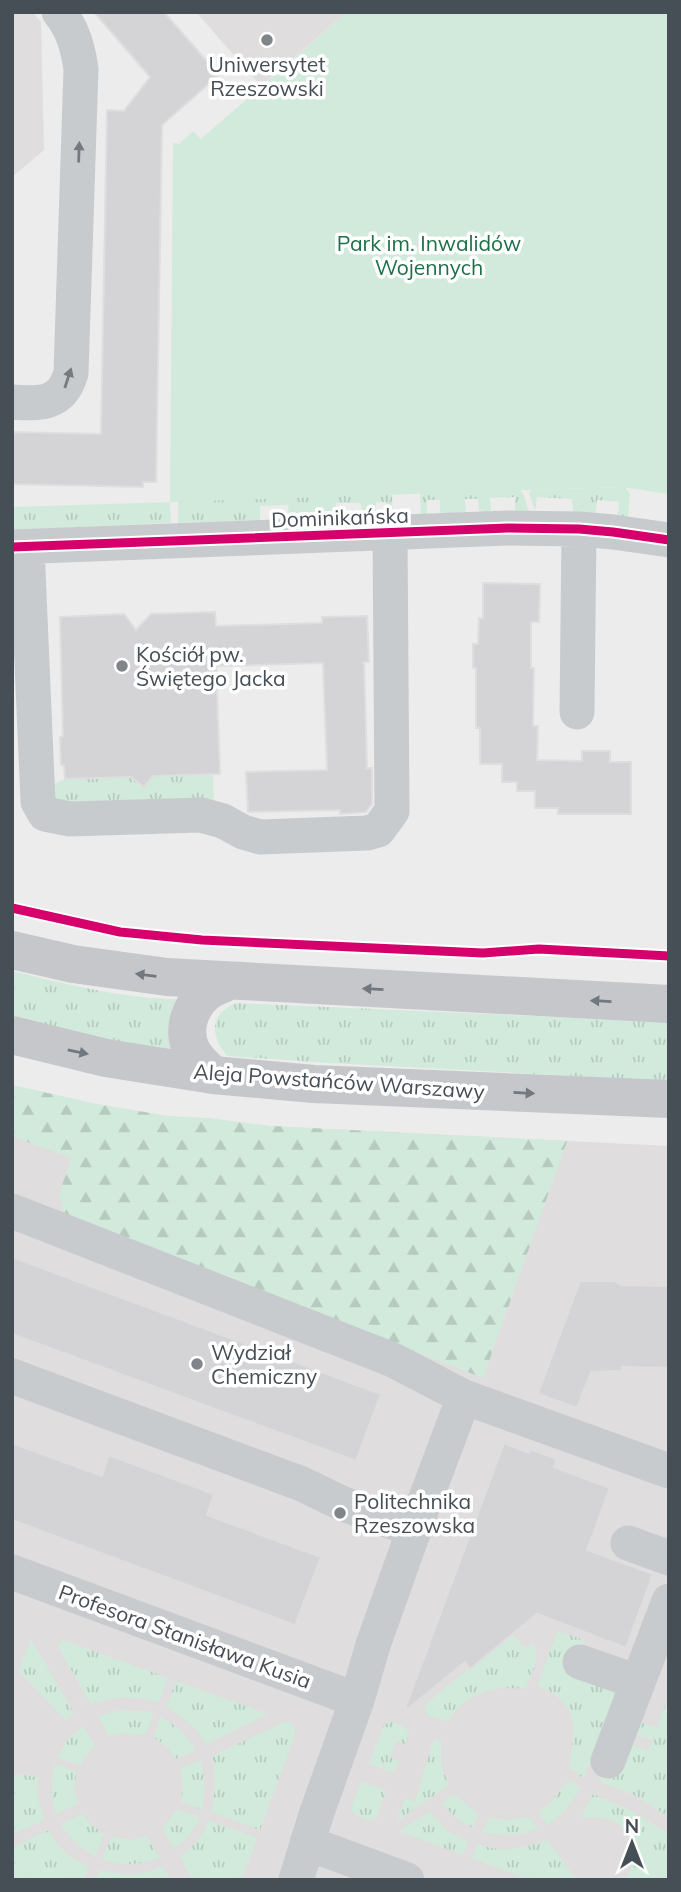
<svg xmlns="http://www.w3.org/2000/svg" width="681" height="1892" font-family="Mulish,sans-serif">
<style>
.education{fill:#dfdddd}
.grass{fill:url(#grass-tufts)}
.forest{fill:url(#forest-firs)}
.park{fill:#d2eadc}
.building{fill:#d4d4d7;stroke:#dededf;stroke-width:2}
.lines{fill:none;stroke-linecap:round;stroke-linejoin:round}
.minor{stroke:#c8cbcd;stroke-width:35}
.major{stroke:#c5c7ca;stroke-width:38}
.cycleway-casing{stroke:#fff;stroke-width:13}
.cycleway{stroke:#d6006c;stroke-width:9}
.oneway{fill:#747a80}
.oneway2{fill:#72787f}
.poi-dot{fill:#80858a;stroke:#fff;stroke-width:2.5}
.labels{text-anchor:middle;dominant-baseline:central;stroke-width:7;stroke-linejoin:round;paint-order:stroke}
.poi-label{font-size:21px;fill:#464e56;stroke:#fff;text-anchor:start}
.park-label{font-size:21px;fill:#1e7048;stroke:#fff}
.street-label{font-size:21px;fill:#464e56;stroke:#fff}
</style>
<defs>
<pattern id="grass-tufts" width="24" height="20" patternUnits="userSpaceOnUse" patternTransform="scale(1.75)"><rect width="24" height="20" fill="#d2eadc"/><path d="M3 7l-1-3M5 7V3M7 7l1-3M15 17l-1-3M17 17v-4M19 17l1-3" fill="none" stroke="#b6cabf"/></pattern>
<pattern id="forest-firs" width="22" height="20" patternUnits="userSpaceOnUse" patternTransform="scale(1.75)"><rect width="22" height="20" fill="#d2eadc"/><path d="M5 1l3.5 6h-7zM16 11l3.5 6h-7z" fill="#b6cabf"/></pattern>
</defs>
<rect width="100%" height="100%" fill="#edecec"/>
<path class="education" d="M12 12H33L41 22 44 150 12 177Z
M196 12H347L261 86Z
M12 1085 96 1104 168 1116 270 1126 669 1146V1880H12Z"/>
<path class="grass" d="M625 487 630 494 628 518 621 517 618 514 619 502 597 500 596 512C590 516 578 515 573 511L572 499 537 497 535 511 529 493 532 490Z
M520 490 523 493 529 512H519L515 510V497L490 498 491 510 488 513H482L479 510 478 499H465L466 511 462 514H444L440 512V500H427V517L421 518 420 493Z
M392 494 393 519H388L386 502H376V513L373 517H366L362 514 361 503H336V518L289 520 288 505 260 506V521L178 523V501Z
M170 502 171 523 12 530V507Z
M213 774 214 805 57 802 51 785 65 779 131 777 139 783H147L153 776Z
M12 971C66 984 121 998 176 999 168 1017 167 1031 171 1051L108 1040 12 1016Z
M236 1003 669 1022V1081L329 1063 227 1056C210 1035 209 1014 236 1003Z
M558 1631 584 1640 573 1673 612 1691 615 1696 584 1778 577 1775 578 1772 569 1768C575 1727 582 1705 537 1685Z
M513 1635 523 1646 528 1647 534 1643C542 1657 531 1674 526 1688L524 1689C493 1685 466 1693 449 1720L445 1721 426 1714 425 1707 426 1704 468 1669 470 1670Z
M31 1639 74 1713 65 1720 19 1671Z
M63 1640 168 1678 159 1702C135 1697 114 1694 91 1705L58 1646Z
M176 1681 268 1714 206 1744 196 1729 167 1706Z
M669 1696V1817L636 1796 599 1781 606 1761 629 1743 648 1751 653 1740 632 1733 636 1721 657 1728Z
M121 1710 146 1711 154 1714 145 1735 122 1733 109 1736 98 1716Z
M161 1717 181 1730 196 1750 175 1759 168 1747 153 1737Z
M392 1721 406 1728 409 1735 405 1744 396 1741 390 1757 399 1761 394 1772H392L370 1764V1762L384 1725Z
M285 1722 292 1723 295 1728V1735L260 1830 211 1812C216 1792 216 1776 212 1756Z
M83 1726 95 1746 87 1754 80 1765 57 1757 70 1737Z
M434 1739 441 1741V1766L449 1785 397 1821 405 1798 415 1802Z
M201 1760 205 1785 202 1810 181 1802 183 1784 180 1769Z
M55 1764 77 1772 74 1787 78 1804 56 1814C50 1797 51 1782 55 1764Z
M12 1774 37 1777 38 1799 44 1820 12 1834Z
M361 1782 385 1790 386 1792 376 1819 368 1820 355 1815 351 1808Z
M569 1782 581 1787C572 1803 563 1816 547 1825L540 1815V1811L550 1803 566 1783Z
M593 1794 630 1810 669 1834V1880H625C649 1844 623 1811 581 1818Z
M452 1795 456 1796 476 1812 478 1816 473 1828 457 1819 441 1803Z
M176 1809 200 1818 189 1836 174 1849 162 1828 168 1822Z
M430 1812 447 1831 468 1841 463 1855 399 1831Z
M83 1814 91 1825 104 1834 96 1856C81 1849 69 1839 61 1824Z
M525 1817 531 1819 538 1829C519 1836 502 1836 482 1832L489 1818 508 1820Z
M208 1820 257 1838 241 1880H193L180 1857C193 1846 203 1837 208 1820Z
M49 1830C57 1848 72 1859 89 1867L84 1880H12V1848Z
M147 1836 160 1857C141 1865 121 1867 102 1859L112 1837 133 1840Z
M547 1840 577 1880H530L472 1858 477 1844C501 1853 524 1849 547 1840Z
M162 1866 171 1880H95L100 1870C125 1876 138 1877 162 1866Z"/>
<path class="forest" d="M12 1085 96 1104 168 1116 210 1118 270 1126 567 1141 483 1378 65 1215 59 1195 71 1158 12 1136Z"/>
<path class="park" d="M347 12H669V494L621 487 170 502 173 142 179 144 193 131 201 139Z"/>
<path class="building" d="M94 12H164L219 75 162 125 156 482H143V487L13 484 12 432 101 434 107 110 124 111 150 77Z
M483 583 540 584 539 622H531V668H534L533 726H538L537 760 582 761V751H610V762H631V814H558V808H535V791H517V782H502V764H480V728H476V668H473V644H478L479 618H483Z
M215 612 216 626 322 623V617L367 616 369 662H364L367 768H372V804L366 812 340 814V810L248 812 246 772 327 770 323 663 216 666 220 774 153 776 144 787 131 777 65 779 64 765H61L60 737 63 736 60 617 124 614 136 630 151 614Z
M12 1257 381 1394 356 1461 12 1334Z
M580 1281H614L621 1285 669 1286V1368L622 1367V1371L591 1372 577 1408 538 1394Z
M12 1443 102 1476 109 1455 214 1494 207 1515 321 1557 295 1625 12 1520Z
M504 1443 529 1453 530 1449 557 1459 554 1467 610 1488 587 1550 653 1574 626 1648 537 1614 470 1669 465 1662 404 1712Z"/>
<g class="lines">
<path class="minor" d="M12 402C40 404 62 405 71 373L81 69C78 48 73 29 59 12
M12 547 508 528 579 529 613 532 669 540
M27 547 38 802 45 814 70 819 201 815 223 821 243 832 260 837 367 833 378 830 392 811 390 533
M577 712 579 529
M12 1211 393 1360 464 1397 669 1471
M12 1376 302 1484 341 1503 414 1530
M628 1543 669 1558
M12 1572 357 1700
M580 1662 638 1682
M608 1761 669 1601
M307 1843 407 1880
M296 1880 316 1815 357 1700 373 1645 414 1530 464 1397"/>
<path class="major" d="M12 950 73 964 167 977 669 1004
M12 1035 106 1058 213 1075 314 1084 669 1099
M213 1075C205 1067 195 1059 191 1049 182 1029 190 1005 207 992 212 988 220 985 227 982"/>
<defs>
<path id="cycleway" d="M12 547 508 528 579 529 613 532 669 540
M12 908 120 932 202 940 483 953 539 949 669 956"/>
</defs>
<use href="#cycleway" class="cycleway-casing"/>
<use href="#cycleway" class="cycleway"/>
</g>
<defs><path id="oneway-solid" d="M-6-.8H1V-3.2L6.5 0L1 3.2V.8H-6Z" transform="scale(1.75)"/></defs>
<g class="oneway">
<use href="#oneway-solid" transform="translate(79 152) rotate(-88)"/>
<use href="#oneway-solid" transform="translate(68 378) rotate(-72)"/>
</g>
<g class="oneway2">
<use href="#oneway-solid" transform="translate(146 975) rotate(-173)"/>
<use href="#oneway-solid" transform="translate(373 989) rotate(-177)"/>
<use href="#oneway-solid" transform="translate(601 1001) rotate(-177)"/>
<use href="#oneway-solid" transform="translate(78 1052) rotate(12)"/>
<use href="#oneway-solid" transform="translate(524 1093) rotate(3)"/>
</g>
<g class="poi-dot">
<circle cx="267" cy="40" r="7"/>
<circle cx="122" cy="666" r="7"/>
<circle cx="197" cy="1364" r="7"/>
<circle cx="340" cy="1513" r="7"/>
</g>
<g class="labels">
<g class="poi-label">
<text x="267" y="64" text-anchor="middle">Uniwersytet<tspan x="267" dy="24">Rzeszowski</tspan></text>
<text x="136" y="654">Kościół pw.<tspan x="136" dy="24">Świętego Jacka</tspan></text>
<text x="211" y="1352">Wydział<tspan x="211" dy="24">Chemiczny</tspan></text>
<text x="354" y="1501">Politechnika<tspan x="354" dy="24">Rzeszowska</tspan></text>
</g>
<g class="park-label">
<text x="429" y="243">Park im. Inwalidów<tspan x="429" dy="24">Wojennych</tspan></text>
</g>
<g class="street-label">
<text transform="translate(340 517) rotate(-2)">Dominikańska</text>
<text transform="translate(339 1081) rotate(4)">Aleja Powstańców Warszawy</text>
<text transform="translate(185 1636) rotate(20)">Profesora Stanisława Kusia</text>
</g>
</g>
<rect width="681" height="1892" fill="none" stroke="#464e56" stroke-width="28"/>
<g transform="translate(632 1843)" stroke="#ffffff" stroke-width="5" paint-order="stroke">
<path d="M0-5L12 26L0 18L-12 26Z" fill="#464e56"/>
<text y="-10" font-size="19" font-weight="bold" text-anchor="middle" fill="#464e56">N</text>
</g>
</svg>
